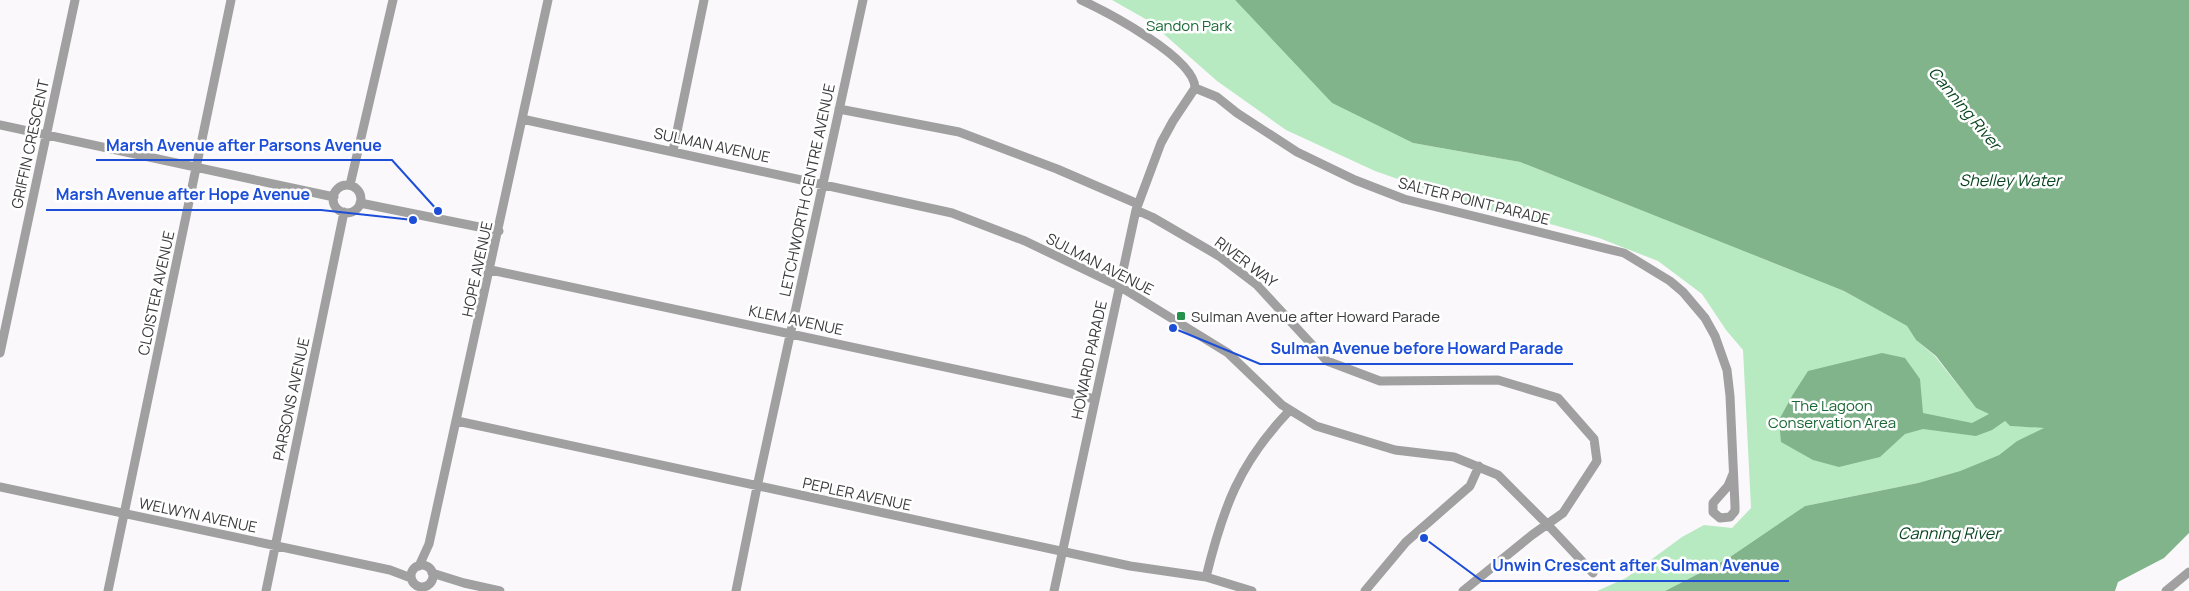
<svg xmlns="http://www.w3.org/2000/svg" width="2189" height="591" font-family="Manrope,sans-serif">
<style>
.green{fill:#b7eac1}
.water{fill:#81b48b}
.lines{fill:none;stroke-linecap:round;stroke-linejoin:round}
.minor{stroke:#a1a0a1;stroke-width:9}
.poi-dot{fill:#25924b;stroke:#fff;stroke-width:2}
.labels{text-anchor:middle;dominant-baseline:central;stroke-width:5;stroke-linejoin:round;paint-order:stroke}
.park-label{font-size:15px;fill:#1a6835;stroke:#fff}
.street-label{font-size:15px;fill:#3b3a3c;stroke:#fff}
.poi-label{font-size:15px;fill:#3b3a3c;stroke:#fff;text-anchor:start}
.water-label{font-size:16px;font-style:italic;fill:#07451f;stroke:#fff}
.leader{fill:none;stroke:#1d4ed8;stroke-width:2}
.callout-dot{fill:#1d4ed8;stroke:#fff;stroke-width:2}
.callout-label{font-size:16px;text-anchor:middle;font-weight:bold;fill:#1d4ed8;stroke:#fff;stroke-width:5;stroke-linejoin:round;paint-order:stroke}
</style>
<rect width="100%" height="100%" fill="#fbf8fc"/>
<path class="green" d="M1112 0H1235L1332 103 1413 143 1520 162 1844 291 1907 326 1916 340 1935 356 1976 408 2005 421 2010 426 2045 428 2017 441 1999 455 1960 471 1918 483 1805 506 1727 559 1665 591H1597L1626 578 1682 537 1704 525 1732 528 1751 508 1743 350 1726 330 1702 294 1658 261 1599 238 1554 225 1486 210 1375 171 1286 130 1217 81 1149 21Z"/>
<path class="water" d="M1235 0H2189V533L2164 558 2118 582 2115 591H1665L1727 559 1805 506 1918 483 1960 471 1999 455 2017 441 2044 428 2010 426 2005 421 1992 430 1976 436 1923 429 1905 434 1880 457 1839 467 1813 460 1781 442 1779 420 1792 396 1808 371 1882 353 1905 358 1920 379 1923 413 1972 423 1989 414 1976 408 1936 356 1916 340 1907 326 1844 291 1520 162 1413 143 1332 103Z"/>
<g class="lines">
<path class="minor" d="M1081 0C1107 12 1195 58 1195 88L1217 97 1237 113 1297 152 1355 180 1404 199 1624 253 1670 281 1683 292 1705 318 1715 336 1727 370 1730 396 1735 506V511L1730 517 1720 518 1713 512V503L1728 486 1733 474
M839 109 959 132 1057 169 1138 204
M522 119 952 213 1025 241 1119 286 1228 353 1282 405 1316 426 1395 450 1454 457 1498 475 1548 525 1593 573
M0 125 334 197
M673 151 704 0
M350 185 393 0
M333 199a14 14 0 1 1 28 0a14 14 0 1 1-28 0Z
M360 203 499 231
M1136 210 1152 217 1219 256 1257 285 1327 361 1380 381 1498 380 1558 398 1594 439 1597 461 1563 513 1532 535 1463 591
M491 270 1095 399
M0 353 75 0
M457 421 1130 566 1206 577 1252 591
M0 487 390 570 411 578
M411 576a11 11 0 1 1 22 0a11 11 0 1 1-22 0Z
M419 566 429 544 548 0
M432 573 464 583 500 591
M1206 577C1223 508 1239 463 1290 410
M108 591 231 0
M266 591 344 212
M736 591 757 487 863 0
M1054 591 1136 210 1161 143 1173 121 1195 88
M1365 591 1406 542 1470 486 1479 466
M2166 591 2189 572"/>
</g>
<rect class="poi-dot" x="1176" y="311" width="10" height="10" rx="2.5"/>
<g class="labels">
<g class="park-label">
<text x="1189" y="25">Sandon Park</text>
<text x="1832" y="405">The Lagoon<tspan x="1832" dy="17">Conservation Area</tspan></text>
</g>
<g class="street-label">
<text transform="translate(30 144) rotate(-78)">GRIFFIN CRESCENT</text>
<text transform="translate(712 145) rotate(12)">SULMAN AVENUE</text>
<text transform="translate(807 190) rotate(-78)">LETCHWORTH CENTRE AVENUE</text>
<text transform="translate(1474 201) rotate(14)">SALTER POINT PARADE</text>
<text transform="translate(1246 262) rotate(37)">RIVER WAY</text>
<text transform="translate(1100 264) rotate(27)">SULMAN AVENUE</text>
<text transform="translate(477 269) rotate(-78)">HOPE AVENUE</text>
<text transform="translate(156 293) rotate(-78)">CLOISTER AVENUE</text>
<text transform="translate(796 320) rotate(12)">KLEM AVENUE</text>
<text transform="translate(1089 360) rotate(-78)">HOWARD PARADE</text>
<text transform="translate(291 399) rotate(-78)">PARSONS AVENUE</text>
<text transform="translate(857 494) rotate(12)">PEPLER AVENUE</text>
<text transform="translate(198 515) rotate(12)">WELWYN AVENUE</text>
</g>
<g class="poi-label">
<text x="1191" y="316">Sulman Avenue after Howard Parade</text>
</g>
<g class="water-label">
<text transform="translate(1965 108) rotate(50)">Canning River</text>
<text x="2010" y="180">Shelley Water</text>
<text x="1949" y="533">Canning River</text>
</g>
</g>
<path class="leader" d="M438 211L392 160H96M413 220L321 210H46M1173 328L1260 364H1573M1424 538L1482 581H1789"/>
<g class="callout-dot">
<circle cx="438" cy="211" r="5"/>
<circle cx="413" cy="220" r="5"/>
<circle cx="1173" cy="328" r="5"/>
<circle cx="1424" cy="538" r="5"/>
</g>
<g class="callout-label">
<text x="244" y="151">Marsh Avenue after Parsons Avenue</text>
<text x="183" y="200">Marsh Avenue after Hope Avenue</text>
<text x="1417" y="354">Sulman Avenue before Howard Parade</text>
<text x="1636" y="571">Unwin Crescent after Sulman Avenue</text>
</g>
</svg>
